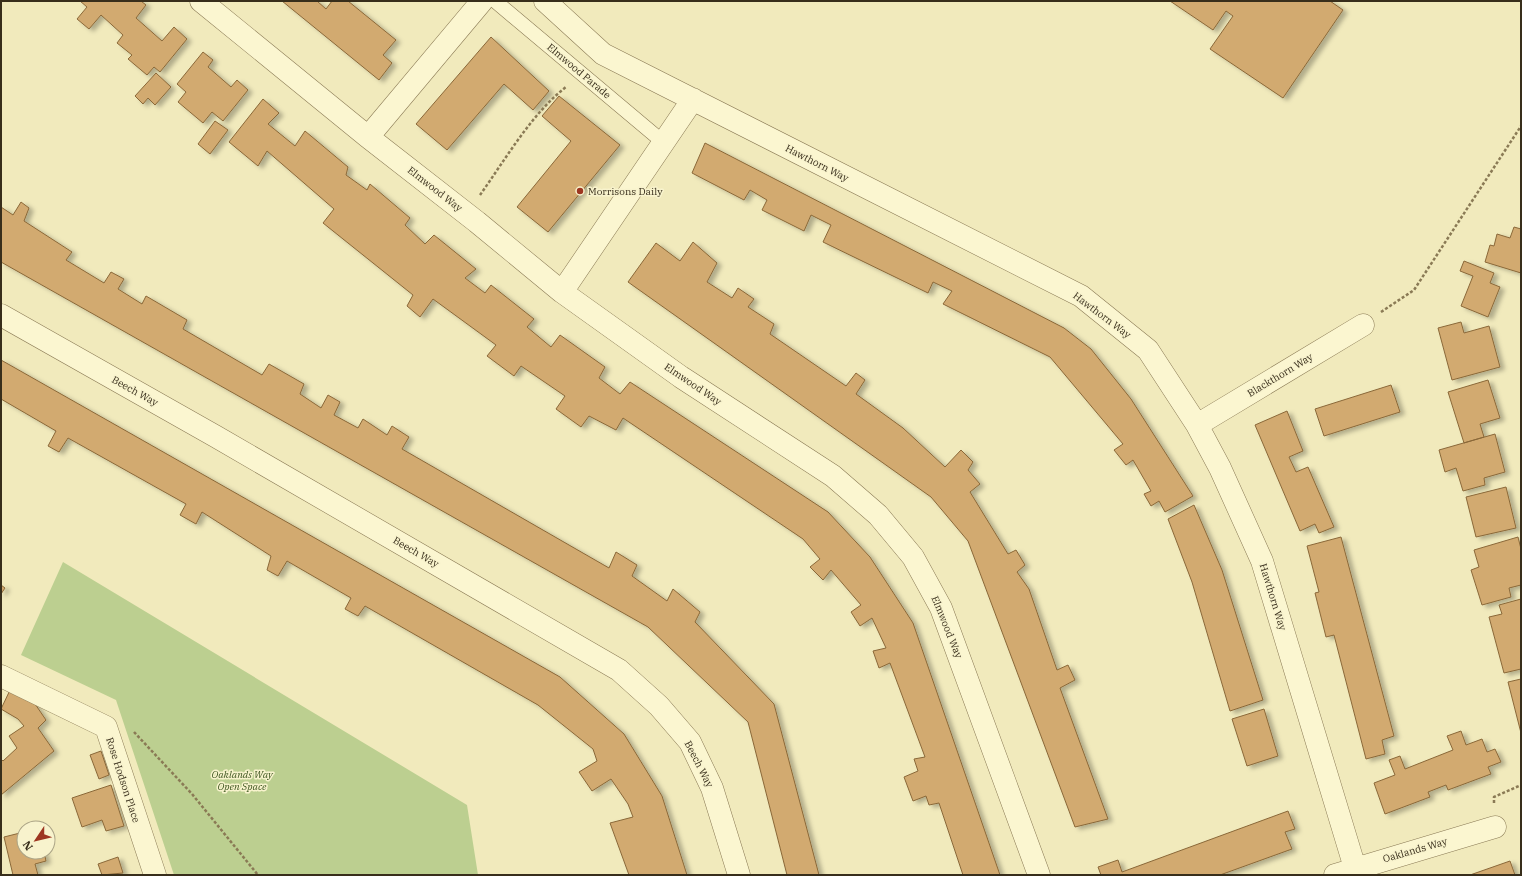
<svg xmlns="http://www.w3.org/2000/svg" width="1522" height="876" font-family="'IBM Plex Serif',serif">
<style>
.green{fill:#bccf90}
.building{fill:#d2aa6f;stroke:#8a6839;filter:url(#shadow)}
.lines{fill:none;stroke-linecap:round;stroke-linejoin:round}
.lane-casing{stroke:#8a7a55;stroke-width:15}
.street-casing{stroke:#8a7a55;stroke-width:23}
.path{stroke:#8a7a55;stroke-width:2.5;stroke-dasharray:3 2;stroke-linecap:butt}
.lane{stroke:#fbf6d0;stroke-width:14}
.street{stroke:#fbf6d0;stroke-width:22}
.poi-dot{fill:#9d3621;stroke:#f8f3cd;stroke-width:1.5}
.labels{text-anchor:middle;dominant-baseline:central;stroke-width:3;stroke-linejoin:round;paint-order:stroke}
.street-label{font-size:10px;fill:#382e1b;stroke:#f8f3cd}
.poi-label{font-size:10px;fill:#382e1b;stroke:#f8f3cd;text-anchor:start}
.park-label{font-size:10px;font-style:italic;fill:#3e5620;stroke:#f8f3cd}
</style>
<defs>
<filter id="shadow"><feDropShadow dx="4.5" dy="2.5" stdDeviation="2" flood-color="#0004"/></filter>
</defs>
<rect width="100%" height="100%" fill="#f1eabc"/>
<path class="green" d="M63 562 467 805 478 875H174L116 700 21 655Z"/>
<path class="building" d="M80 1H141L146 5 136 18 162 41 174 27 187 39 160 72 154 67 147 75 128 59 132 55 117 43 123 35 101 15 89 29 77 19 87 7Z
M282 1H317L326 9 332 1H348L396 40 383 55 392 63 379 80Z
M1170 1H1330L1343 10 1283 98 1210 49 1233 16 1226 11 1213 30Z
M491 37 549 91 533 110 504 84 447 150 416 124Z
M203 52 213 60 208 67 231 87 237 80 248 90 223 121 212 112 203 123 178 102 186 92 177 84Z
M156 73 171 87 155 105 148 98 143 104 135 96Z
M559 96 620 145 548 232 517 207 571 141 542 116Z
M263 99 279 113 268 124 295 146 305 131 348 167 346 175 367 190 370 184 410 218 405 225 425 244 434 235 476 269 465 278 485 293 491 285 534 319 527 327 551 347 560 335 605 367 599 378 620 394 630 382 828 512 870 557 913 623 1000 875H963L939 803 929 805 926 796 913 801 904 777 918 771 914 759 925 757 890 663 879 668 873 651 886 648 872 618 860 626 851 612 861 605 831 570 823 580 810 567 820 559 803 539 623 418 616 430 589 416 581 427 556 409 565 396 521 366 514 376 487 356 496 345 433 299 420 317 407 306 413 295 323 223 334 209 267 151 258 166 229 142Z
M215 121 228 130 210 154 198 144Z
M705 143 1064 328 1091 349 1131 399 1193 496 1165 512 1159 501 1151 506 1144 494 1151 491 1133 460 1126 465 1114 450 1123 444 1050 357 943 304 952 291 933 282 928 293 823 242 831 225 811 215 804 231 762 210 767 200 750 190 744 200 692 173Z
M21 202 29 208 24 221 72 252 66 260 104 283 111 272 124 279 118 289 142 304 146 296 187 320 183 329 262 375 269 364 304 384 300 394 321 408 328 395 340 402 334 415 358 428 363 419 387 435 392 426 409 437 402 449 609 568 616 552 637 565 632 576 667 601 673 589 700 612 695 622 774 704 819 875H787L748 722 648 627 1 262V207L13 215Z
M1514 227 1521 229V273L1485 262 1490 245 1494 246 1497 234 1510 238Z
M693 242 717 263 707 282 732 298 738 288 754 299 748 307 774 324 770 334 846 386 856 373 865 380 856 394 903 428 945 467 961 450 973 462 968 470 980 484 970 492 1008 554 1016 550 1025 565 1017 572 1029 589 1057 670 1068 665 1075 680 1060 688 1108 819 1075 827 968 541 931 497 628 282 656 243 680 261Z
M1464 261 1494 273 1490 283 1500 287 1488 317 1461 306 1473 276 1460 271Z
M1461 322 1464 333 1489 326 1500 367 1452 380 1438 328Z
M1 360 560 677 624 734 662 796 687 875H629L610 823 633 817 628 804 611 779 592 791 579 772 597 761 593 749 538 705 365 606 358 616 345 609 351 598 287 561 278 576 267 570 271 556 202 512 196 524 180 515 186 504 68 438 59 452 48 446 56 431 1 399Z
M1488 380 1500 418 1480 424 1484 437 1464 443 1448 392Z
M1391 385 1400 412 1324 436 1315 409Z
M1287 411 1303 451 1289 457 1296 472 1308 467 1334 527 1319 533 1315 524 1300 531 1255 425Z
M1495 434 1505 472 1484 478 1485 485 1463 491 1456 468 1445 472 1439 450Z
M1506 487 1516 528 1476 537 1466 497Z
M1194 505 1222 570 1263 700 1230 711 1192 582 1168 519Z
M1341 537 1394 736 1382 740 1385 754 1366 759 1334 635 1326 637 1315 593 1319 592 1307 546Z
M1518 537 1521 549V585L1509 588 1511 597 1482 605 1471 570 1479 567 1474 550Z
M1 585 5 588 1 594Z
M1521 599V669L1504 673 1489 617 1502 614 1499 605Z
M1521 679V733L1508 682Z
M11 688 31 698 46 720 38 728 54 751 1 795V759L3 761 17 748 9 736 24 726 18 719 1 709Z
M1264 709 1278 756 1247 766 1232 719Z
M1461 731 1466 745 1482 739 1487 752 1495 749 1501 762 1488 767 1491 774 1448 790 1446 785 1428 792 1430 797 1385 814 1374 783 1395 775 1389 760 1400 756 1405 769 1453 750 1447 736Z
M101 751 109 775 99 779 90 755Z
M111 785 124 826 106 831 102 820 82 827 72 798Z
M1288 811 1295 829 1285 832 1292 849 1220 875H1101L1098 867 1118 860 1122 872Z
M24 832V852H44L46 861 35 864 38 875H13L4 837Z
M118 857 123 873 102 875 98 864Z
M1510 861 1515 875H1470Z"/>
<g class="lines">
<defs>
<path id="lane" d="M495 1 663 142"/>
<path id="street" d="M201 1 368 137 477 222 562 292 681 377 833 476 878 515 913 557 941 608 1039 875
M545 1 603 54 1081 296 1148 350 1197 425 1220 468 1262 561 1355 868
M368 137 482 1
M562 292 693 99
M1 315 215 436 619 670 659 706 690 742 712 788 739 875
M1197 425 1363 325
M1 676 106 727 155 875
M1335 875 1495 827"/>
</defs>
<use href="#lane" class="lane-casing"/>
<use href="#street" class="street-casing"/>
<path class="path" d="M480 195C505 160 532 113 566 87
M1381 312 1414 290 1521 126
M134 732 192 794 258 875
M1494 803V797L1521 785"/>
<use href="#lane" class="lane"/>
<use href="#street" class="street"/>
</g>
<circle class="poi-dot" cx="580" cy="191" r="4"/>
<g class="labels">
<g class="street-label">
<text transform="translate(579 71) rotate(40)">Elmwood Parade</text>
<text transform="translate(817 163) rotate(27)">Hawthorn Way</text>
<text transform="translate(435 189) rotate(38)">Elmwood Way</text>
<text transform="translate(1102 315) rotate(37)">Hawthorn Way</text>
<text transform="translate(1280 375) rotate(-31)">Blackthorn Way</text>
<text transform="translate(693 384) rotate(34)">Elmwood Way</text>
<text transform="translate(135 391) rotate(29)">Beech Way</text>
<text transform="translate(416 552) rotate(30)">Beech Way</text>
<text transform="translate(1273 597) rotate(73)">Hawthorn Way</text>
<text transform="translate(947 627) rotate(68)">Elmwood Way</text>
<text transform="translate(699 764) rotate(63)">Beech Way</text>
<text transform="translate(123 780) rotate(72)">Rose Hodson Place</text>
<text transform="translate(1415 850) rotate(-16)">Oaklands Way</text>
</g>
<g class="poi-label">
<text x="588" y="191">Morrisons Daily</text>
</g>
<g class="park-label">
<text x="242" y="774">Oaklands Way<tspan x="242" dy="12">Open Space</tspan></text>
</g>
</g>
<rect width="1522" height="876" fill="none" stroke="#382e1b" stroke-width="4"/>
<g transform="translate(36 840) rotate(235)"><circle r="19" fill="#f8f3cd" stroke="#aba486"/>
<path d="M0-3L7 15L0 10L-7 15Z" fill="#9d3621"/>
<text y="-6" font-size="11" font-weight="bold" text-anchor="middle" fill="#382e1b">N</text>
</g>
</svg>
